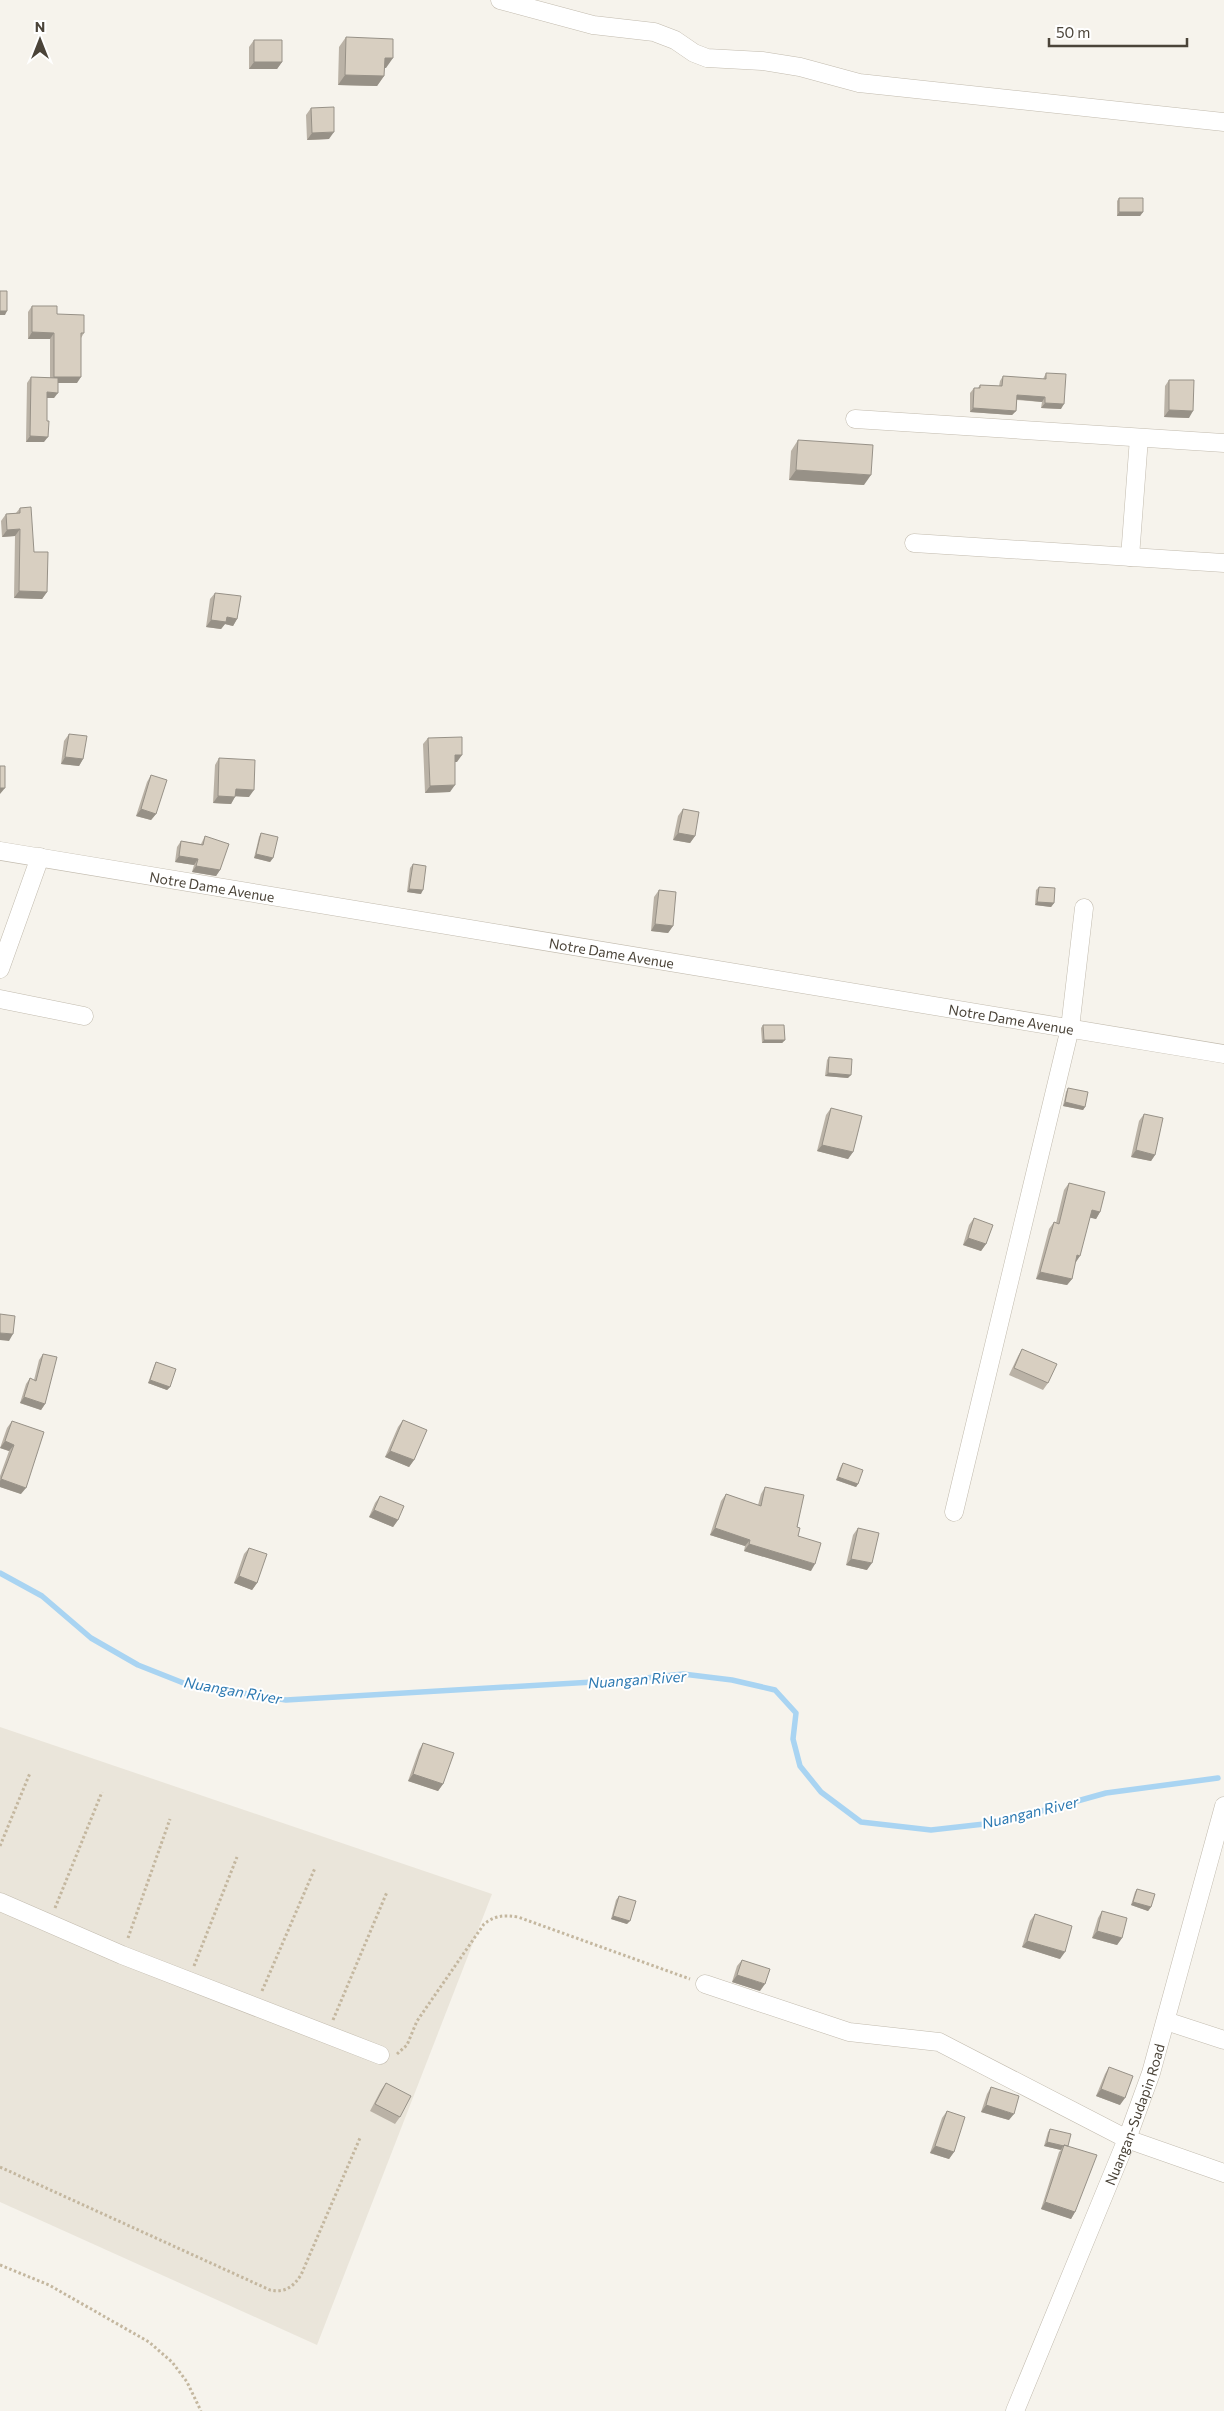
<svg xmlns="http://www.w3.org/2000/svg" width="1224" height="2411" font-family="Commissioner,sans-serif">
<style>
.residential{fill:#eae5da}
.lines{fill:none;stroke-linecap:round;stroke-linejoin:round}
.stream{stroke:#a9d4f2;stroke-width:5.5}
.minor-casing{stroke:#c2bbae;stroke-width:19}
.path{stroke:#c4b79f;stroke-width:3;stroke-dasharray:2.5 2.5;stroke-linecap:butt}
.minor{stroke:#fff;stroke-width:18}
.wall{fill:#bab2a6}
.shaded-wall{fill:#979187}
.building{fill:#d8cfc1;stroke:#979187}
.labels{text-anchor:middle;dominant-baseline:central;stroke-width:4;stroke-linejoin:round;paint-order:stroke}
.street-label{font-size:14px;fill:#4b4439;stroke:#fff}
.water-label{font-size:15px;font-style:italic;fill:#2e7ab2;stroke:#fff}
</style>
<rect width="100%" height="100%" fill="#f6f3ec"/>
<path class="residential" d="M0 1727 492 1894 317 2345 0 2202Z"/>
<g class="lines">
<path class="stream" d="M0 1573 42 1596 91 1638 138 1665 186 1684 286 1700 627 1680 683 1674 732 1680 775 1690 796 1713 793 1739 800 1766 821 1792 861 1822 931 1830 1002 1822 1106 1793 1218 1778"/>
<defs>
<g id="minor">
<path d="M500 0 593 25 654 32 675 40 694 53 707 58 762 61 800 67 859 83 1224 122"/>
<path d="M855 419 1224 443"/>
<path d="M914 543 1224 563"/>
<path d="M1130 557 1139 438"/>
<path id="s1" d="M0 851 1224 1054"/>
<path d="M0 969 40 857"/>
<path d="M0 999 84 1016"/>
<path d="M954 1512 1070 1028 1084 908"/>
<path d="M0 1902 122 1955 380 2055"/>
<path d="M705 1984 849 2032 939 2042 1127 2139 1224 2173"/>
<path d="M1166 2021 1224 2040"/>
<path id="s2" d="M1015 2411 1127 2139 1151 2073 1224 1806"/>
</g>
</defs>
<use href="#minor" class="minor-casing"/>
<path class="path" d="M0 1846 30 1773
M55 1908 102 1792
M128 1938 170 1819
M194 1966 237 1857
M262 1991 315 1868
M333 2020 387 1892
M397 2054 407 2045 417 2021 484 1924C496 1915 504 1915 518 1917L690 1979
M0 2167 270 2290C285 2293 293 2287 301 2275L360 2138
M0 2265 49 2285 149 2342 172 2362 187 2382 201 2411"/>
<use href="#minor" class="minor"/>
</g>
<path class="wall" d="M346 37 386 68H384V76L377 86 338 85 339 47Z
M254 40 282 62 277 69H249V47Z
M311 108 329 139 307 140 306 115Z
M1119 198 1143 212 1140 216H1117V201Z
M32 306 57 314 84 333 81 338 77 383H58L54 398H47L44 442H26L27 383 31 377 50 378V339H28V312Z
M1046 373 1061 409 1041 408 1042 402 1017 400 1016 411 1012 415 970 412V393L974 388H978L980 385 999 386 1000 381 1003 376 1043 379Z
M1169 380 1189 418 1164 417 1165 386Z
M798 440 864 485 789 480 791 451Z
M20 508 47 592 42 599 14 598 15 536 2 537 1 521 6 514 16 513Z
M215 593 237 619 233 626 225 624 221 629 206 627 210 599Z
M69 734 83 759 79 766 61 764 64 741Z
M428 738 457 762H455L450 792 425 793 423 744Z
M219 758 249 797 235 796 231 804 213 803 215 765Z
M151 775 156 814 151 820 136 816 147 782Z
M683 809 695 836 690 843 673 840 678 816Z
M261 833 273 858 270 862 254 858 259 837Z
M205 836 220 870 216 876 192 872 194 865 175 862 177 847 181 841 201 844Z
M413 864 421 894 407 892 410 868Z
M1039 887 1054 903 1051 907 1035 905 1036 890Z
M659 890 673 926 668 933 651 931 654 897Z
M763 1025 785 1040 782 1043H762L761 1028Z
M829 1057 848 1078 825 1076 827 1060Z
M1068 1088 1085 1107 1083 1110 1063 1106 1066 1092Z
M831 1108 853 1152 848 1159 817 1151 826 1115Z
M1144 1114 1155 1155 1151 1161 1131 1157 1139 1121Z
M1069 1183 1100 1212 1096 1219 1090 1217 1075 1262 1072 1279 1067 1285 1036 1279 1049 1229 1054 1222 1056 1223 1064 1190Z
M974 1218 986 1244 981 1251 963 1245 969 1225Z
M1022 1349 1048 1383 1043 1390 1009 1375 1018 1356Z
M43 1354 45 1404 41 1410 20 1403 26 1384 30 1378 34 1380 39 1360Z
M156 1362 170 1387 167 1390 148 1383 154 1366Z
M403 1420 414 1460 409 1467 385 1457 398 1427Z
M12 1421 21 1494 0 1487V1476L9 1451 0 1448 7 1428Z
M843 1463 858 1484 856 1487 836 1480 841 1466Z
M765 1487 797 1527 798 1536 811 1571 744 1551 745 1546 710 1535 721 1501 726 1494 758 1505 761 1494Z
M380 1496 398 1520 393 1527 369 1517 375 1503Z
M858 1528 867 1570 846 1565 853 1535Z
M249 1548 257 1583 252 1590 234 1583 244 1554Z
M423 1743 443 1784 438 1791 408 1781 419 1750Z
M1137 1889 1151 1907 1148 1911 1131 1905 1135 1892Z
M619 1896 627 1924 611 1919 616 1900Z
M1102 1911 1122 1938 1117 1945 1092 1938 1098 1918Z
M1035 1914 1060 1959 1022 1947 1030 1921Z
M742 1960 760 1991 732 1982 737 1966Z
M1109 2067 1120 2105 1096 2096 1105 2074Z
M386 2083 400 2117 395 2124 370 2111 381 2090Z
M991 2087 1009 2120 981 2112 987 2094Z
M947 2111 954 2152 949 2159 930 2153 942 2118Z
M1050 2129 1068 2146 1075 2212 1071 2219 1041 2209 1059 2152 1061 2150 1044 2146 1048 2132Z"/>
<path class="shaded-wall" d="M385 58H393L386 68H377Z
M254 62H282L277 69H249Z
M345 75 384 76 377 86 338 85Z
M334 132 329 139 307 140 312 133Z
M1119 212H1143L1140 216H1117Z
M0 311H7L5 315H0Z
M32 332 54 333 50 339H28Z
M54 377H81L77 383H50Z
M47 392 58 393 54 398H43Z
M1017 395 1045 397 1042 402 1014 399Z
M1045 403 1064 404 1061 409 1041 408Z
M973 408 1016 411 1012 415 970 412Z
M1169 410 1193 411 1189 418 1164 417Z
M30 436 48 437 44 442H26Z
M796 470 871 475 864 485 789 480Z
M20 529 15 536 2 537 7 530Z
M19 591 47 592 42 599 14 598Z
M227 617 237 619 233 626 225 624 221 629 206 627 211 620Z
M455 755H462L457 762H450Z
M65 757 83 759 79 766 61 764Z
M455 785 450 792 425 793 430 786Z
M0 788H5L0 794Z
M236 789 254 790 249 797 231 796Z
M218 796 235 797 231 804 213 803Z
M141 809 156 814 151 820 136 816Z
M678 833 695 836 690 843 673 840Z
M256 854 273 858 270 862 254 858Z
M179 856 198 859 194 865 175 862Z
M196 866 220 870 216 876 192 872Z
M409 889 423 890 421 894 407 892Z
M1037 902 1054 903 1051 907 1035 905Z
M655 924 673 926 668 933 651 931Z
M764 1040H785L782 1043H762Z
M828 1073 851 1075 848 1078 825 1076Z
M1065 1102 1085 1107 1083 1110 1063 1106Z
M822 1145 853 1152 848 1159 817 1151Z
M1136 1150 1155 1155 1151 1161 1131 1157Z
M1092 1210 1100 1212 1096 1219 1087 1217Z
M968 1238 986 1244 981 1251 963 1245Z
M1077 1255 1080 1256 1076 1262H1072Z
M1040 1272 1072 1279 1067 1285 1036 1279Z
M0 1333 13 1334 9 1341 0 1340Z
M150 1380 170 1387 167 1390 148 1383Z
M24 1397 45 1404 41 1410 20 1403Z
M5 1441 14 1445 9 1451 0 1448Z
M390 1451 414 1460 409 1467 385 1457Z
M838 1477 858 1484 856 1487 836 1480Z
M1 1479 26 1488 21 1494 0 1487V1481Z
M374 1510 398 1520 393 1527 369 1517Z
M715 1528 750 1540 745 1546 710 1535Z
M749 1544 815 1564 811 1571 744 1551Z
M851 1559 872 1563 867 1570 846 1565Z
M239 1576 257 1583 252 1590 234 1583Z
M413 1774 443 1784 438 1791 408 1781Z
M1133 1902 1151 1907 1148 1911 1131 1905Z
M613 1916 630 1921 627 1924 611 1919Z
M1097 1931 1122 1938 1117 1945 1092 1938Z
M1027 1941 1065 1952 1060 1959 1022 1947Z
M737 1975 765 1984 760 1991 732 1982Z
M1101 2089 1125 2098 1120 2105 1096 2096Z
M986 2105 1014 2114 1009 2120 981 2112Z
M1047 2142 1063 2146 1061 2150 1044 2146Z
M935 2146 954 2152 949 2159 930 2153Z
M1045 2202 1075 2212 1071 2219 1041 2209Z"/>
<path class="building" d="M346 37 393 39V58H385L384 76 345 75Z
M254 40H282V62H254Z
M334 107V132L312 133 311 108Z
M1119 198H1143V212H1119Z
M0 291H7V311H0Z
M32 306H57V314L84 315V333H81V377H54V333L32 332Z
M1046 373 1066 374 1064 404 1045 403V397L1017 395 1016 411 973 408 974 388H980V385L1002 386 1003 376 1046 379Z
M31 377 58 378V393L47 392V421H49L48 437 30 436Z
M1169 380H1194L1193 411 1169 410Z
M798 440 873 445 871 475 796 470Z
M31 507 34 552H48L47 592 19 591 20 529 7 530 6 514 20 513V508Z
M215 593 241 596 237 619 227 617 226 622 211 620Z
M69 734 87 736 83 759 65 757Z
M462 737V755H455V785L430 786 428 738Z
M219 758 255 760 254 790 236 789 235 797 218 796Z
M0 766H5V788H0Z
M151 775 167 780 156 814 141 809Z
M683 809 699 812 695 836 678 833Z
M261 833 278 837 273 858 256 854Z
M205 836 229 844 220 870 196 866 198 859 179 856 181 841 203 845Z
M413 864 426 866 423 890 409 889Z
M1039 887 1055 888 1054 903 1037 902Z
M659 890 676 892 673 926 655 924Z
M763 1025H784L785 1040H764Z
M829 1057 852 1059 851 1075 828 1073Z
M1068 1088 1088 1092 1085 1107 1065 1102Z
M831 1108 862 1116 853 1152 822 1145Z
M1144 1114 1163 1118 1155 1155 1136 1150Z
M1069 1183 1105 1192 1100 1212 1092 1210 1080 1256 1077 1255 1072 1279 1040 1272 1054 1222 1059 1224Z
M974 1218 993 1225 986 1244 968 1238Z
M0 1314 15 1316 13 1334 0 1333Z
M1022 1349 1057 1364 1048 1383 1014 1368Z
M43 1354 57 1357 45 1404 24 1397 30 1378 36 1381Z
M156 1362 176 1369 170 1387 150 1380Z
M403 1420 427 1430 414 1460 390 1451Z
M12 1421 44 1432 26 1488 1 1479 14 1445 5 1441Z
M843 1463 863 1470 858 1484 838 1477Z
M765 1487 804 1495 797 1527 800 1528 798 1536 821 1543 815 1564 749 1544 750 1540 715 1528 726 1494 761 1506Z
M380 1496 404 1506 398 1520 374 1510Z
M858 1528 879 1533 872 1563 851 1559Z
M249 1548 267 1554 257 1583 239 1576Z
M423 1743 454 1753 443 1784 413 1774Z
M1137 1889 1155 1894 1151 1907 1133 1902Z
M619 1896 636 1901 630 1921 613 1916Z
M1102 1911 1127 1918 1122 1938 1097 1931Z
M1035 1914 1072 1926 1065 1952 1027 1941Z
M742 1960 770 1969 765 1984 737 1975Z
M1109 2067 1133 2076 1125 2098 1101 2089Z
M386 2083 411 2096 400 2117 375 2104Z
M991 2087 1019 2096 1014 2114 986 2105Z
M947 2111 965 2117 954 2152 935 2146Z
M1050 2129 1071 2134 1068 2146 1064 2145V2146L1047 2142Z
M1064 2145 1097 2155 1075 2212 1045 2202Z"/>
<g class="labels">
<g class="street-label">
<text stroke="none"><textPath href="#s1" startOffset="215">Notre Dame Avenue</textPath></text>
<text stroke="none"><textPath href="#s1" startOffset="620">Notre Dame Avenue</textPath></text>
<text stroke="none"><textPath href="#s1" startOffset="1025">Notre Dame Avenue</textPath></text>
<text stroke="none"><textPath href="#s2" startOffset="320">Nuangan-Sudapin Road</textPath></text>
</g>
<g class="water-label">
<text transform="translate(637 1679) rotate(-4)">Nuangan River</text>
<text transform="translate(233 1690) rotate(10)">Nuangan River</text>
<text transform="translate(1030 1812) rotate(-13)">Nuangan River</text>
</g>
</g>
<g transform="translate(40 40)" stroke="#ffffff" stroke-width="4" paint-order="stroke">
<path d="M0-4L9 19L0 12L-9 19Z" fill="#4b4439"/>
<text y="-8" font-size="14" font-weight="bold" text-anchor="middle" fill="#4b4439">N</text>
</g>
<path d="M1049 38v8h138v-8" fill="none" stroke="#4b4439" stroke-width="2.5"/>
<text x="1056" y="38" font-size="15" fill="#4b4439" stroke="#ffffff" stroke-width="4" paint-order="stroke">50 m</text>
</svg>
